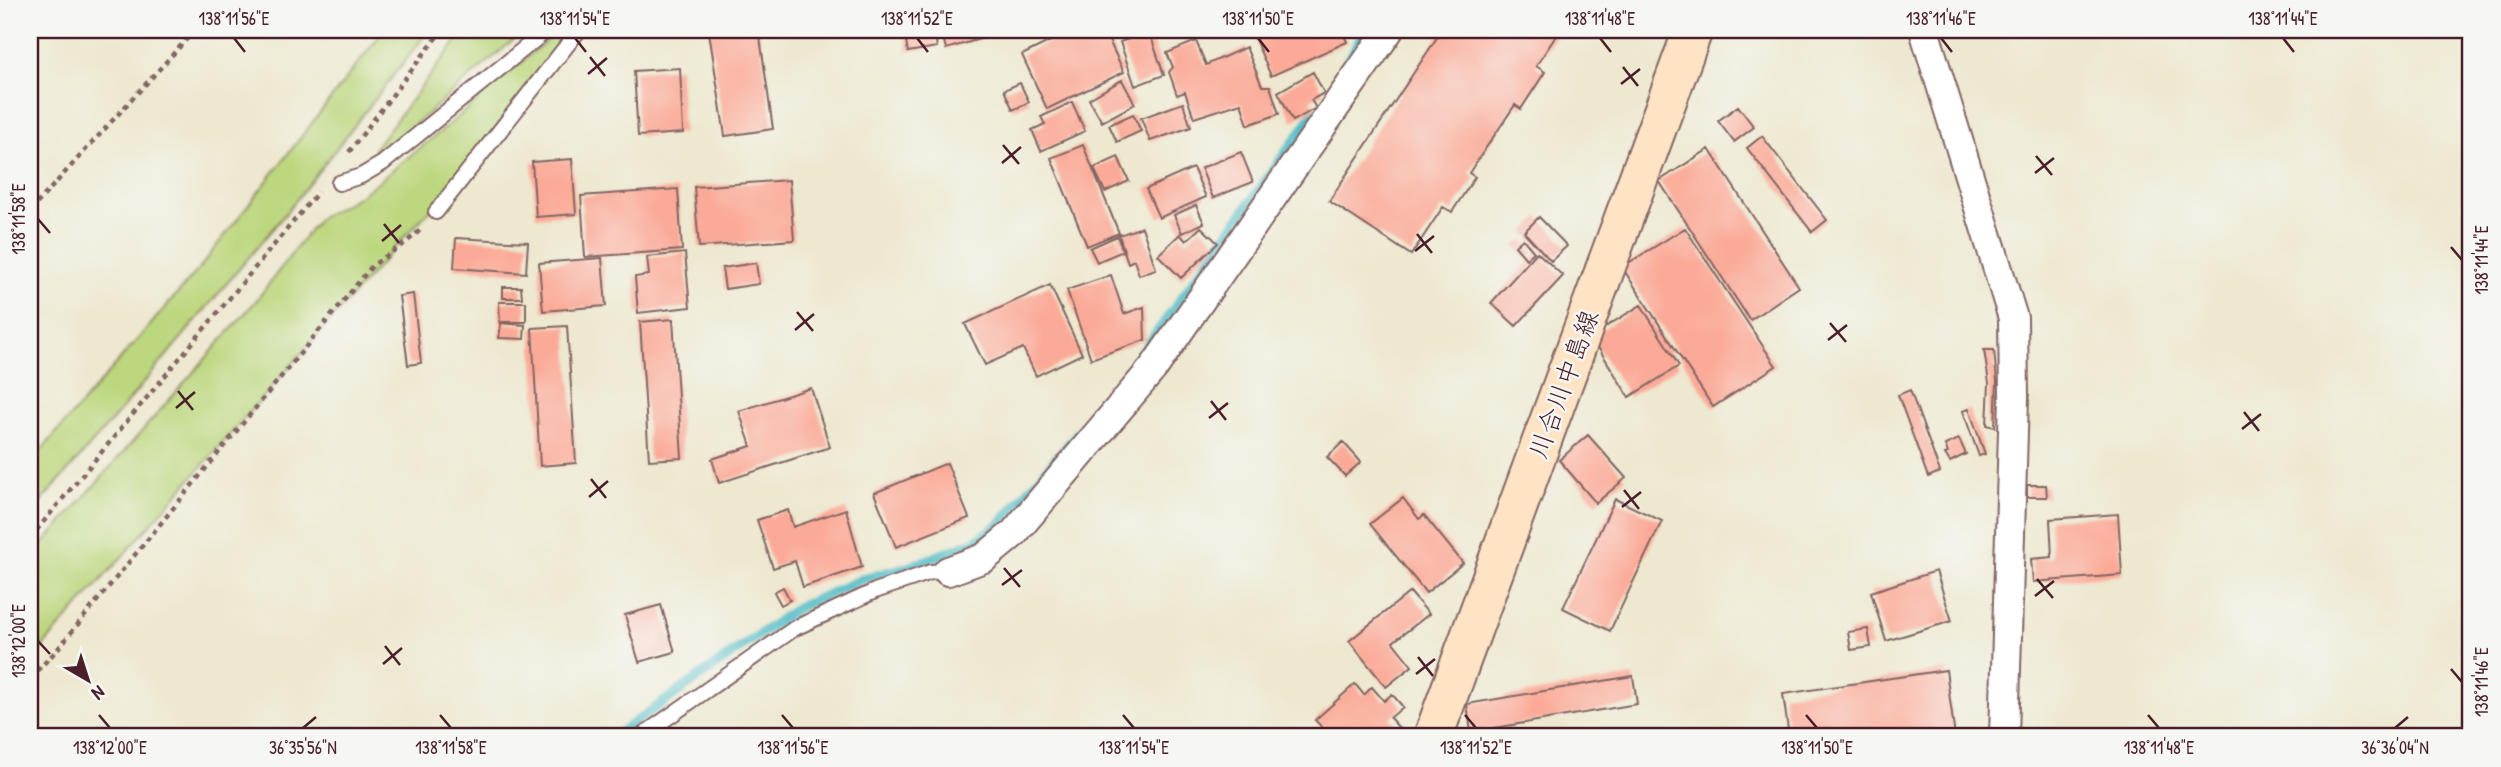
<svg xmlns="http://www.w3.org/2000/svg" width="2501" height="767" font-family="'Patrick Hand','Klee One',sans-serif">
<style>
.green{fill:#bcd77d;stroke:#837b54;stroke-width:2}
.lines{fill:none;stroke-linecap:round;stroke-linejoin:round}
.stream{stroke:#4cbac4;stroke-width:10}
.building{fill:#fbaa97}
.service-casing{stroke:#836564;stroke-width:18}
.minor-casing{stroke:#836564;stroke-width:32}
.secondary-casing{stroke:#836564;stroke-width:42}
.path{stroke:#836564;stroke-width:4.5;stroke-dasharray:5 5;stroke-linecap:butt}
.service{stroke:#fff;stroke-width:14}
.minor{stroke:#fff;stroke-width:28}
.secondary{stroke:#fee4c5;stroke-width:38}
.ticks{fill:none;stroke:#4a1f2b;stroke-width:2.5}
.labels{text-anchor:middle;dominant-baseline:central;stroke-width:5;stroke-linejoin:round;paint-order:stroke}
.street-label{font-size:26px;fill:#4a1f2b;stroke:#f6f6f2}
.neatline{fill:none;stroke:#4a1f2b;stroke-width:2.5}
.ticks-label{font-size:18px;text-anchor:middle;fill:#4a1f2b}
</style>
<rect width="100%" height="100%" fill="#f6f6f2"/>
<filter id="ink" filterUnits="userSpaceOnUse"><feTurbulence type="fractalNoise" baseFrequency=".0143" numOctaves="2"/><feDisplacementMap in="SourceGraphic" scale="14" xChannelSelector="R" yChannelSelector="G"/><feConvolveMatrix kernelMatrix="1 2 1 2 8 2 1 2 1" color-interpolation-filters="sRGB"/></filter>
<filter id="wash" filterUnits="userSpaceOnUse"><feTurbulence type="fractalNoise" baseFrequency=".00686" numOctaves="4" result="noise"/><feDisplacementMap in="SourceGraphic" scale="28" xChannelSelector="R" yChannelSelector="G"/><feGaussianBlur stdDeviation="1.57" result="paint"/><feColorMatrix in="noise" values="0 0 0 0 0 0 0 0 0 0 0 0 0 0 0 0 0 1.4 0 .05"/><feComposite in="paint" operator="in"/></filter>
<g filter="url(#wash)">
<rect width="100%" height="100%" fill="#ede8cf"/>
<path class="green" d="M384 30H429L285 214 116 416 30 514V463L198 270Z
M465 30H525L398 139 379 152 374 149Z
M559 30H572L441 199 405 236 30 661V559L255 302 319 218 360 196 450 124Z"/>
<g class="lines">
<path class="stream" d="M1340 77 1365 30
M614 737 797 608 865 578 912 566 974 542 998 526 1115 391 1315 112"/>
</g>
<g id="blocks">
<path class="building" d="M724 30H759L773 129 725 136 709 32Z
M904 30H934L937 47 908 52Z
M941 30H989L990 36 946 49Z
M1073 30H1104L1124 72 1047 109 1022 55Z
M1251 30H1342L1347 42 1271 76Z
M1442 30H1560L1536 66 1545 72 1521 109 1515 105 1469 173 1475 177 1452 212 1443 207 1411 255 1329 201Z
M1149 31 1164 75 1135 86 1120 42Z
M1196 41 1206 65 1246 47 1262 86H1270L1279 114 1248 125 1241 103 1194 118 1185 92 1177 95 1169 72 1173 67 1167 53Z
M680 68 683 133 638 136 634 71Z
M1313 72 1324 93 1311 100 1316 108 1293 121 1278 92Z
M1122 80 1135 104 1102 122 1089 99Z
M1020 83 1029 102 1013 110 1004 90Z
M1072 102 1085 131 1041 151 1032 130 1045 124 1041 117Z
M1183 103 1191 127 1150 141 1141 118Z
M1738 106 1754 127 1734 142 1718 121Z
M1133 114 1141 131 1117 142 1109 125Z
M1762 136 1827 220 1812 232 1747 148Z
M1083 145 1119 233 1087 246 1051 158Z
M1709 149 1799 287 1750 320 1659 181Z
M1241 152 1253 182 1213 198 1201 168Z
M1118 157 1129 181 1105 192 1094 168Z
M572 159 576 214 536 217 532 162Z
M1193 168 1206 197 1159 218 1146 189Z
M789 180 794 240 699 247 694 187Z
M678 189 682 250 585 257 581 196Z
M1196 205 1204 223 1182 233 1174 215Z
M1539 217 1567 246 1551 261 1524 232Z
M1142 227 1156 269 1139 275 1134 260 1128 263 1119 235Z
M1201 227 1218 243 1181 278 1158 255 1180 234 1186 241Z
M1685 228 1776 366 1713 407 1622 267Z
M1117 236 1123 251 1097 262 1090 248Z
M456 238 528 242 526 273 454 268Z
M1523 239 1534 252 1526 259 1515 246Z
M1537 252 1563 276 1516 326 1491 303Z
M685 253 690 307 638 313 635 277 649 275 647 257Z
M602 258 606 306 543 311 539 263Z
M756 263 759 284 725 289 722 268Z
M1111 275 1124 314 1144 307 1145 340 1091 359 1067 290Z
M1050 285 1082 354 1036 376 1023 348 985 365 965 324Z
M503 287H521L522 298H503Z
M413 294 421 363 408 365 399 296Z
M499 302H526V322H500Z
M1641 305 1679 366 1629 397 1591 336Z
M673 319 682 458 649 460 640 322Z
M501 323 525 325 524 339 499 338Z
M567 326 576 463 540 466 532 328Z
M1984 350H1994L1997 382 1995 427 1987 425 1989 383Z
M811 388 830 447 719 483 712 459 751 446 739 411Z
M1910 390 1940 472 1928 477 1898 395Z
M1969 409 1985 454 1979 456 1963 411Z
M1588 435 1626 478 1596 503 1559 460Z
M1959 439 1966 454 1950 462 1945 454 1948 453 1945 445Z
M1343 442 1361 462 1345 476 1327 457Z
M947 463 969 518 896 547 874 493Z
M2027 485H2046L2047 497H2027Z
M1403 498 1419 519 1424 515 1463 563 1426 593 1370 524Z
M1615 499 1662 521 1610 631 1563 608Z
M846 509 862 567 803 587 795 561 773 568 757 520 788 510 793 527Z
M2118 514 2122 575 2033 582 2031 559 2052 557 2050 519Z
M1936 571 1952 621 1886 641 1871 592Z
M783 587 790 600 781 605 774 592Z
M1410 592 1429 614 1393 642 1412 666 1386 687 1349 641Z
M661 605 675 652 639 662 625 615Z
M1868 629 1871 647 1851 650 1848 632Z
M1946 670 1955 737H1789L1783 694Z
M1633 676 1637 704 1471 732 1467 704Z
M1355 684 1364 695 1372 687 1384 701 1392 694 1403 707 1390 718 1400 729 1391 737H1331L1315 720Z"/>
</g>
</g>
<g filter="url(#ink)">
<use href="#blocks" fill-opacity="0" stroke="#836564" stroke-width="2"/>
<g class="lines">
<defs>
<path id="service" d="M339 183 361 176 383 163 547 30
M436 212 579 30
M640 737 795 628 875 591 931 572 948 571"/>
<path id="minor" d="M1924 30 2013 318 2014 397 2004 737
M948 571 984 558 1014 533 1154 367 1389 30"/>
<path id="secondary" d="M1433 737 1693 30"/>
</defs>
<use href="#service" class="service-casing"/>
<use href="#minor" class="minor-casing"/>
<use href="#secondary" class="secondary-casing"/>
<path class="path" d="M349 152 442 30
M30 211 195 30
M30 538 318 192
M30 678 56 651 372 266C389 253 407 244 422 228"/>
<use href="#service" class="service"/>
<use href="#minor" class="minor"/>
<use href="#secondary" class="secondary"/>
</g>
</g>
<path class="ticks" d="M234 38 245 52M575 38 586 52M917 38 928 52M1258 38 1269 52M1600 38 1611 52M1941 38 1952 52M2283 38 2294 52M590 57 605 76M1623 67 1638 86M588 74 607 58M1621 84 1640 69M1003 145 1019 164M2036 156 2052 175M1002 163 1021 147M2035 173 2054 158M38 219 50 233M384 224 399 243M1417 234 1432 253M382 241 401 225M2451 247 2462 260M1415 251 1434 236M797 312 813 331M1830 323 1846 342M795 330 814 314M1828 340 1847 325M178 391 193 410M1211 401 1226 420M176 408 195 392M2244 412 2259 431M1209 418 1228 403M2242 429 2261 414M591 479 606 498M1624 490 1639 509M589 497 608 481M1622 507 1641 492M1004 568 1020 587M2037 579 2053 598M1002 585 1022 570M2035 596 2054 581M38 641 50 654M385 646 400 665M1418 657 1433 676M383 664 402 648M2451 669 2462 682M1416 674 1435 659M99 715 110 728M440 715 451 728M782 715 793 728M1123 715 1134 728M1465 715 1476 728M1806 715 1817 728M2148 715 2159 728M303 728 316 717M2395 728 2408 717"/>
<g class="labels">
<g class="street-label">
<text transform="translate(1563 384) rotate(-70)">川合川中島線</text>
</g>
</g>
<rect width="2501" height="767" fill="none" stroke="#f6f6f2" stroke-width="77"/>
<g transform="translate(88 680) rotate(141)" stroke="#f6f6f2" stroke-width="5" paint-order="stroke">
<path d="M0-5L12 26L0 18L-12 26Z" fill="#4a1f2b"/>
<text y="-10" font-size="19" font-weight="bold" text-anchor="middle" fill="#4a1f2b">N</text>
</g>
<rect x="38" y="38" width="2424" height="690" class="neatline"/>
<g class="ticks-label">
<text x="234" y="25">138°11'56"E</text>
<text x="575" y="25">138°11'54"E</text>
<text x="917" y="25">138°11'52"E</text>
<text x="1258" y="25">138°11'50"E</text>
<text x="1600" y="25">138°11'48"E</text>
<text x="1941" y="25">138°11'46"E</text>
<text x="2283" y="25">138°11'44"E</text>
<text transform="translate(19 219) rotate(-90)" y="6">138°11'58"E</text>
<text transform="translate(2482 260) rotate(-90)" y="6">138°11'44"E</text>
<text transform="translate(19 641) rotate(-90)" y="6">138°12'00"E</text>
<text transform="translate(2482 682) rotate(-90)" y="6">138°11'46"E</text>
<text x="110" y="754">138°12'00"E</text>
<text x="303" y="754">36°35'56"N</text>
<text x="451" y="754">138°11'58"E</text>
<text x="793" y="754">138°11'56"E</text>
<text x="1134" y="754">138°11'54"E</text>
<text x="1476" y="754">138°11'52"E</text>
<text x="1817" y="754">138°11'50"E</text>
<text x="2159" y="754">138°11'48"E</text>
<text x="2395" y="754">36°36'04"N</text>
</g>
</svg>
